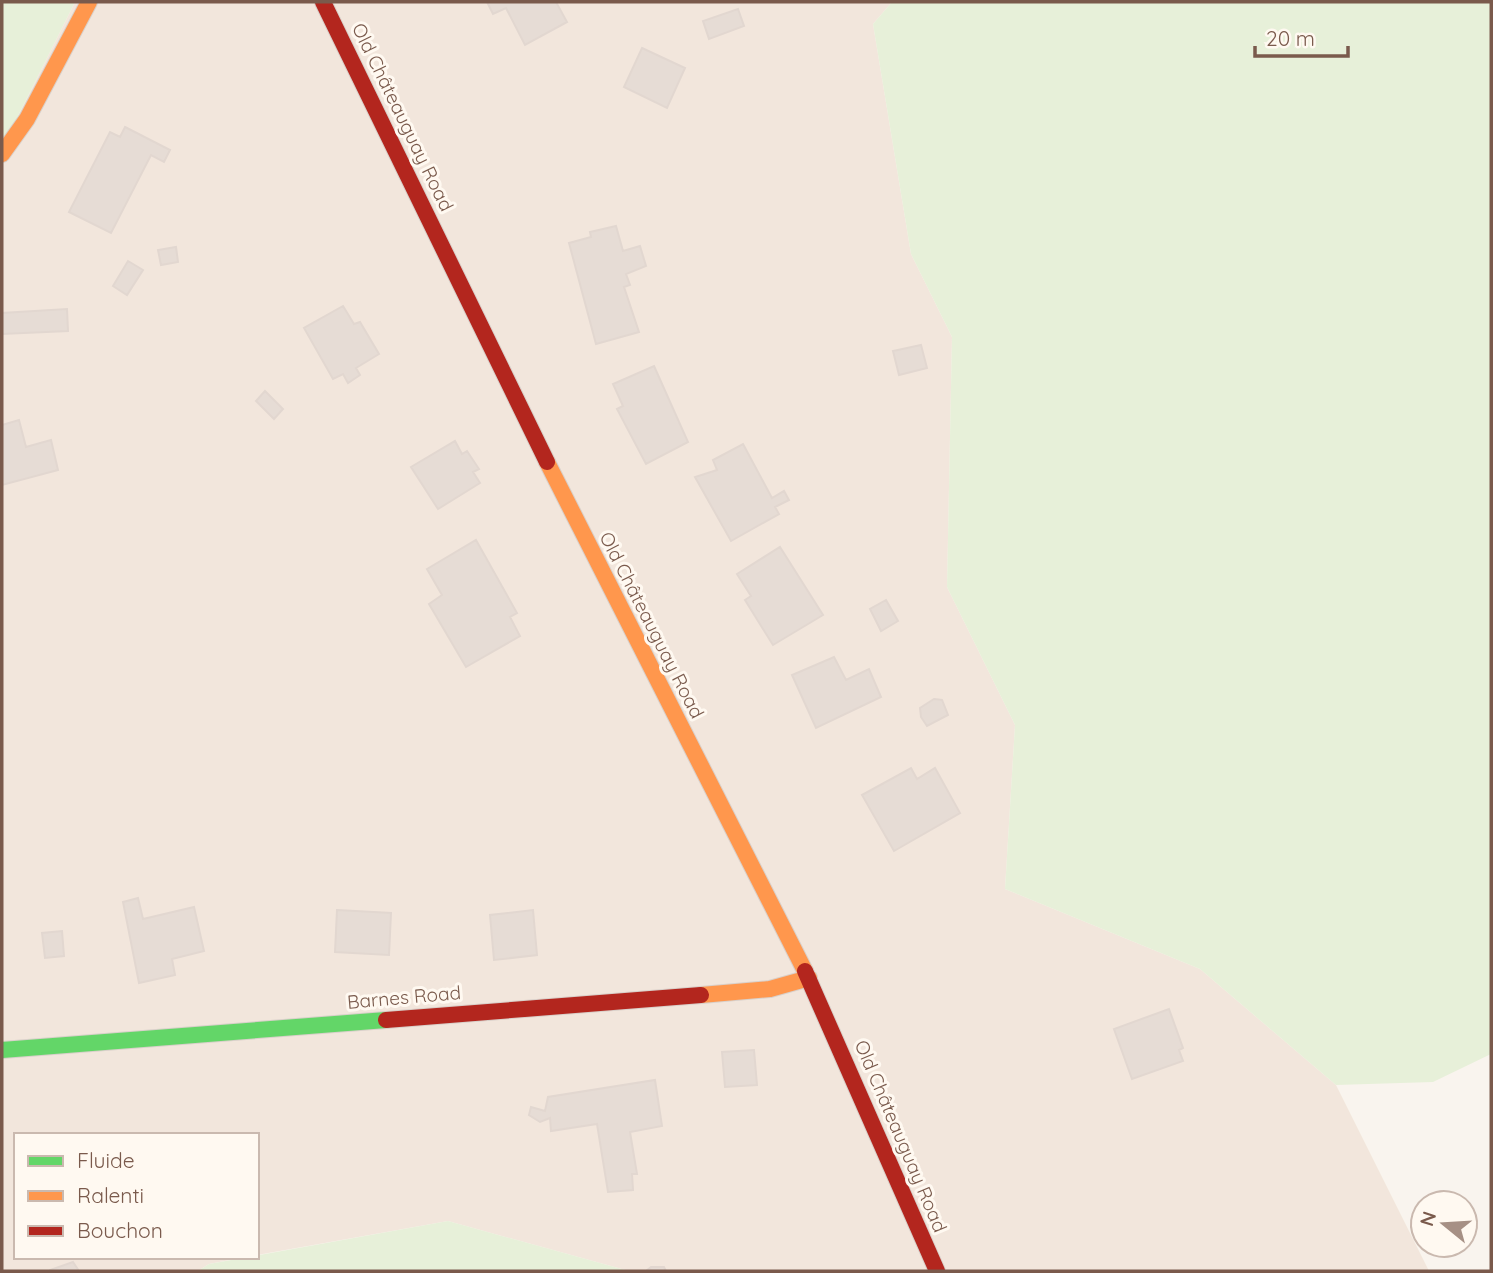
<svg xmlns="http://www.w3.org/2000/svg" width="1493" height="1273" font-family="Quicksand,sans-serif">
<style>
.residential{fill:#f2e6dc}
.green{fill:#e7f0d9}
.building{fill:#e6dcd5;stroke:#e2d7d0;stroke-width:2}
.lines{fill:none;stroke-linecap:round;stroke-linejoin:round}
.fast-casing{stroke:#d9d0ca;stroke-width:18}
.slow-casing{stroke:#d9d0ca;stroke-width:18}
.jam-casing{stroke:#d9d0ca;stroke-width:18}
.fast{stroke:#63d668;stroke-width:16}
.slow{stroke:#ff974d;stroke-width:16}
.jam{stroke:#b3261e;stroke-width:16}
.labels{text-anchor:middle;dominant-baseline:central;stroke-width:6;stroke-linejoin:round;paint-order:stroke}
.street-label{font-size:19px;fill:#7a5a4c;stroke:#fff9f1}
</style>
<rect width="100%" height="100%" fill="#f9f4ee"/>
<path class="residential" d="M75 2H892L873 24 911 254 952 337 947 587 1015 725 1005 889 1200 969 1336 1085 1429 1271H629L448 1221 257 1255V1135H16V1257H245L209 1264 198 1271H2V148Z"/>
<path class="green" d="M2 2H75L2 148Z
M892 2H1491V1054L1433 1082 1336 1085 1200 969 1005 889 1015 725 947 587 952 337 911 254 873 24Z
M448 1221 629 1271H198L209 1264Z"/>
<path class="building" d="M487 2H556L567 22 525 45 506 8 493 14Z
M738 9 744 26 709 39 703 21Z
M642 48 685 68 667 108 624 87Z
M125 127 170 150 164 162 151 155 111 233 69 212 110 132 120 137Z
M616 226 623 251 640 246 646 266 626 274 630 285 624 287 639 332 596 344 569 243 591 237 590 232Z
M176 247 178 262 161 265 158 250Z
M128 261 143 270 127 295 113 286Z
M343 306 354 324 360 322 379 354 356 368 360 375 348 383 343 374 333 379 304 328Z
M67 309 68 331 2 334V313Z
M921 345 927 368 899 375 893 351Z
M654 366 688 442 646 464 617 409 623 406 613 384Z
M265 391 283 409 274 419 256 401Z
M19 420 26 447 51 440 58 470 2 485V425Z
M455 441 462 454 467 451 479 469 473 472 480 483 438 509 411 467Z
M743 444 772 498 784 491 789 500 775 507 779 514 731 541 695 477 717 470 713 460Z
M476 540 517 613 510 617 520 636 466 667 429 604 442 595 427 569Z
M780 547 823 615 773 645 745 600 751 596 737 574Z
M886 600 898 621 881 631 870 609Z
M834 657 846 680 869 669 881 697 816 728 792 675Z
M934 699 942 700 948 715 927 726 921 717 920 708Z
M911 768 917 779 935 768 960 813 894 851 862 795Z
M138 898 143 919 194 907 204 951 172 959 175 975 139 983 123 902Z
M337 910 391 913 389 955 335 952Z
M533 910 537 955 494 960 490 915Z
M62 931 64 956 45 958 42 933Z
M1169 1009 1183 1048 1179 1050 1183 1061 1132 1079 1114 1029Z
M754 1050 757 1085 725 1087 722 1052Z
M655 1080 662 1126 630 1132 637 1174H632L633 1190 608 1192 597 1124 551 1131 550 1118 540 1122 529 1115 531 1107 545 1111 548 1097Z
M73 1262 79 1271H49L50 1270Z
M651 1267H664L666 1271H646Z"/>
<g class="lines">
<defs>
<path id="fast" d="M2 1050 386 1020"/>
<path id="slow" d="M2 154 27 119 89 2
M547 462 805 971
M701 995 770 989 809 978"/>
<path id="jam" d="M323 2 547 462
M805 971 937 1271
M386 1020 701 995"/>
</defs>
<use href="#fast" class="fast-casing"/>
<use href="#slow" class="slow-casing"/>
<use href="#jam" class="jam-casing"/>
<use href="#fast" class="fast"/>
<use href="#slow" class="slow"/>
<use href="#jam" class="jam"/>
</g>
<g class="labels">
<g class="street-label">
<text transform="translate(403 117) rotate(64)">Old Châteauguay Road</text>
<text transform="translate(652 625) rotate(63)">Old Châteauguay Road</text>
<text transform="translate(404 997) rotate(-5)">Barnes Road</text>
<text transform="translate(901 1136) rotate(67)">Old Châteauguay Road</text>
</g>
</g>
<rect width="1493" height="1273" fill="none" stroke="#7a5a4c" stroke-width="7"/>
<rect x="14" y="1133" width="245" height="126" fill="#fff9f1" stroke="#cab9af" stroke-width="2"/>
<rect x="28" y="1156" width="35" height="10" fill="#63d668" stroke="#cab9af" stroke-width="2"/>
<text x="77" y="1168" font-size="21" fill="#7a5a4c">Fluide</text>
<rect x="28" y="1191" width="35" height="10" fill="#ff974d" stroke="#cab9af" stroke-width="2"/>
<text x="77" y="1203" font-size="21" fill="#7a5a4c">Ralenti</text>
<rect x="28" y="1226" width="35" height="10" fill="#b3261e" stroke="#cab9af" stroke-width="2"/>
<text x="77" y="1238" font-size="21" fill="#7a5a4c">Bouchon</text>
<g transform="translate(1444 1224) rotate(288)"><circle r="33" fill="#fff9f1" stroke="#cab9af" stroke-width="2"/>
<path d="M0-5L12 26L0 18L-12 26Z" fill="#a69085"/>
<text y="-10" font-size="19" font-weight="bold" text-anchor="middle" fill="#7a5a4c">N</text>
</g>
<path d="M1255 46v10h93v-10" fill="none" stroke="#7a5a4c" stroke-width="3.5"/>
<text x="1266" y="46" font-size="21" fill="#7a5a4c" stroke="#fff9f1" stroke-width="5" paint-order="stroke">20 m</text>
</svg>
